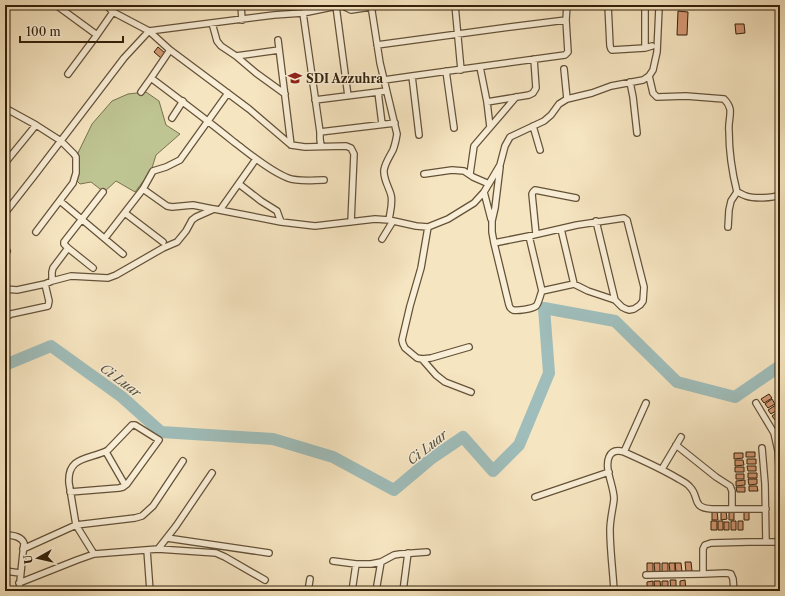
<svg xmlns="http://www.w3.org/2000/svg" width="785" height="596" font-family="'Libre Caslon Text',serif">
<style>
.green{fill:#bec492;stroke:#78724e}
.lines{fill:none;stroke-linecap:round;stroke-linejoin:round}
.river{stroke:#9fbdba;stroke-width:12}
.building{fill:#d59975;stroke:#33210a}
.street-casing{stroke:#645238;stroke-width:8}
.street{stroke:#f9eed7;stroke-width:5.5}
.labels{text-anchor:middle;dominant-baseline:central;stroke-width:3;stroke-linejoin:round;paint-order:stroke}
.poi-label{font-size:12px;font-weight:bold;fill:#33210a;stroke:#f9eed7;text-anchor:start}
.water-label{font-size:13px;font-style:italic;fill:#53503f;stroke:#f9eed7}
</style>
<rect width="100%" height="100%" fill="#f6e5c1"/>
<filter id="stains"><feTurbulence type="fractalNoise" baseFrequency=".005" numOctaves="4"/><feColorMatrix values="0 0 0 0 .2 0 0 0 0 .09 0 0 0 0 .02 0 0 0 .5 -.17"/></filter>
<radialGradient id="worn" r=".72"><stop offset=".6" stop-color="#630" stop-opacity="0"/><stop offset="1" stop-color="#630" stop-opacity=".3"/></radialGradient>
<path class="green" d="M146 92 159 101 166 125 180 134 156 155 151 171 135 192 116 181 104 192 91 182 80 184 76 180 78 153 92 124 112 101 128 94Z"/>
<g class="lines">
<path class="river" d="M5 365 51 346 122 397 161 432 273 439 333 457 394 490 432 458 463 437 493 471 519 445 549 373 544 308 615 321 677 382 735 397 780 366"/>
</g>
<path class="building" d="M678 11 688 12 687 35H677Z
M735 24H744L745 33 736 34Z
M158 47 165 53 161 58 154 52Z
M769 394 772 398 764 403 761 399Z
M772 399 775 404 768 408 765 404Z
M776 405 779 409 771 414 768 410Z
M779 411 780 417 775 420 772 416Z
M746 452H755V457H746Z
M734 453H743V458L734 459Z
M747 459H756V464H747Z
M735 460H743L744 465 735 466Z
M747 466H756V471H748Z
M735 467H744V472H735Z
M748 473H757V478H748Z
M736 474H744V479H736Z
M748 479H757V484L749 485Z
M745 480V485L736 486V481Z
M749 486H757L758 491H749Z
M736 487H745V492H737Z
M712 511H717L718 520H712Z
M721 511H726L727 519 721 520Z
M729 511H734V520H729Z
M744 511H749V520H744Z
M711 521H717V530H711Z
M718 521H723V530H718Z
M731 521H736V530H731Z
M738 521H743V530H738Z
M724 522H729V530H724Z
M685 562H691L692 571 686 572Z
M647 563H653V572L647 573Z
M654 563H660V572L655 573Z
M662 563H668V572H662Z
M669 563H675V572H670Z
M675 563H681L682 572H676Z
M670 580H676V589L671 590Z
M685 580 686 590H680V581Z
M653 581V591H647V582Z
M654 581H660L661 590 655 591Z
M662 581H668V590H662Z"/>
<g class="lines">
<defs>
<path id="street" d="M56 5 97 35
M106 5 113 12 149 31 170 50 249 109 291 145 305 147 346 146 351 148 354 154 351 222
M241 5 242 20
M341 5 351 10 384 5
M371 5 380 63 397 134C396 140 395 145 393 150 390 156 385 163 384 170 383 179 389 187 391 195 393 203 390 212 389 220
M455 5 461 70
M608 5 610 46 611 49 612 50 645 48 652 46
M336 6 348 96
M303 13 320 132V139L321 146
M212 23 217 41 221 46 236 56 256 73 285 94
M278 40 291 145
M377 45 510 27 566 20
M645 48V5
M170 50 151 78C179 99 207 120 234 142 250 154 270 171 288 178 298 182 313 180 324 180
M236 56 279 50
M480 67 487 102 490 127
M564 69 567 99
M446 71 454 128
M68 74 97 35 113 12
M412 76 419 135
M649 76 653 93 657 97 686 96 724 99C727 102 729 105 730 109 731 116 728 124 729 131 729 152 732 172 737 192L731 201 729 210 728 227
M384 80 412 76 565 55 568 52 566 20 567 5
M630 82 633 97 637 133
M141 92 151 78
M378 92 382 124
M315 100 386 91
M487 102 529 95 533 93 536 88 534 59
M5 108 36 125 61 141 74 154 76 157V173L73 183 36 232
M172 118 183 101
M533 126 540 150
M320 132 395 123
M5 163 36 125
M424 174 452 170 464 171 473 177 489 184
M470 174 474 146 516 97
M239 184 261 201 277 211 281 222
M143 189 167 206 172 207 193 205 213 209
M484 192 491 219
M737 192C740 193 743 195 746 196 755 199 772 198 780 195
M60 201 123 254
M220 210 256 159
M5 213 34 176 124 58 149 31 274 15 303 13 342 5
M125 213 163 242
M596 221 615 300
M428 227 421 268 410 306 402 340 403 344 405 348 417 358 422 359 431 358 469 347
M561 229 574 284
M536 234 532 194 533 192 535 190 576 198
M529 236 542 291
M105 238 143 189 153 171 166 167 180 160 228 93
M382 239 393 221
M494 243 529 236 577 225 624 218 627 220 644 287 643 301 640 305 634 309 629 310 626 309 622 307 615 300 588 291 574 284 542 291C540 295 539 303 536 306 532 309 517 311 513 310 510 308 510 308 509 305L494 243 492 232V221L495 208 500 167
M5 249 7 251
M93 268 68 248 64 244V242L103 192
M52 281V272L53 268 68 248
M5 289 17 290 45 284 52 281 71 276 108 278 116 275 163 248 177 242 186 231 192 220 196 217 214 209 281 222 315 226 375 219 389 220 416 226 428 227 448 219 474 203 484 192 500 165 505 146 510 137 544 121 551 115 559 104 567 99 592 93 611 86 643 80 649 76 653 70 657 52 659 8 661 5
M5 318 11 314 48 306 49 301 45 284
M422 359 436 375 445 382 471 392
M756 403 774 433 778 451 780 481
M676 445 716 477 730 486 732 491V509
M762 448 765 484 766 542
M106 452 125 485
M624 452 646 403
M662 469 681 437
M70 492 119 488 123 487 127 484 159 440 135 425H132L108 450C91 460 67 455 69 483L76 525 94 554
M535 497 609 472
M5 535C13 535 21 536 24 543L19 591
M167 538 269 553
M23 549 76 525 135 518 142 516 153 506 183 461
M158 549 176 526 212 473
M147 550 150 591
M333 561 356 564H371L381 562 394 555 400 554 427 552
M5 571 20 573
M646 575 703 574
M19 583 77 560 94 554 158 549 216 553 225 557 265 580
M308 591 310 579
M352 591 356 564
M376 591 381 562
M403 591 408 553
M614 591C613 571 610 550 610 530 610 519 613 509 614 499 614 486 604 469 609 457 612 450 618 450 624 452 642 460 660 468 677 478 682 481 687 483 690 487 700 497 691 508 712 509H766
M734 591 733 579 731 574 726 573 703 574V549L705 545 711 543 749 542H780"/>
</defs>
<use href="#street" class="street-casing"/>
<use href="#street" class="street"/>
</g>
<defs>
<symbol id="school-bare" viewBox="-9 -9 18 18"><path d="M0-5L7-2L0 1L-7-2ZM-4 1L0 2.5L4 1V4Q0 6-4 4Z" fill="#8f2418" stroke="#f9eed7" stroke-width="2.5" paint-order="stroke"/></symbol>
</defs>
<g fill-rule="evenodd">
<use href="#school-bare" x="285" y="68" width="20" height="20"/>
</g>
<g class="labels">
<g class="poi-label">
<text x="306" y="78">SDI Azzuhra</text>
</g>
<g class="water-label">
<text transform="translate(121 380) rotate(37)">Ci Luar</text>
<text transform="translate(427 447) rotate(-38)">Ci Luar</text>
</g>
</g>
<rect width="785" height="596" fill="none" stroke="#f6e5c1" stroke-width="20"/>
<rect x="6" y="6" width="773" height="584" fill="none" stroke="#33210a" stroke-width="2"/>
<rect x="10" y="10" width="765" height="576" fill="none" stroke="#33210a"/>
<g transform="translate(38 558) rotate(262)" stroke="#f9eed7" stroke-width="3" paint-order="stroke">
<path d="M0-3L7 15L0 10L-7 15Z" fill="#33210a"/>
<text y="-6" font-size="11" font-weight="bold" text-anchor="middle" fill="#33210a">U</text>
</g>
<path d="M20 36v6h103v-6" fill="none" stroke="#33210a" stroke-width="2"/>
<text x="26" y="36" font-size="12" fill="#33210a" stroke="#f9eed7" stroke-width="3" paint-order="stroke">100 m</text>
<rect width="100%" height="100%" filter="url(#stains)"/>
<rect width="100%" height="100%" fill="url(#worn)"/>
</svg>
